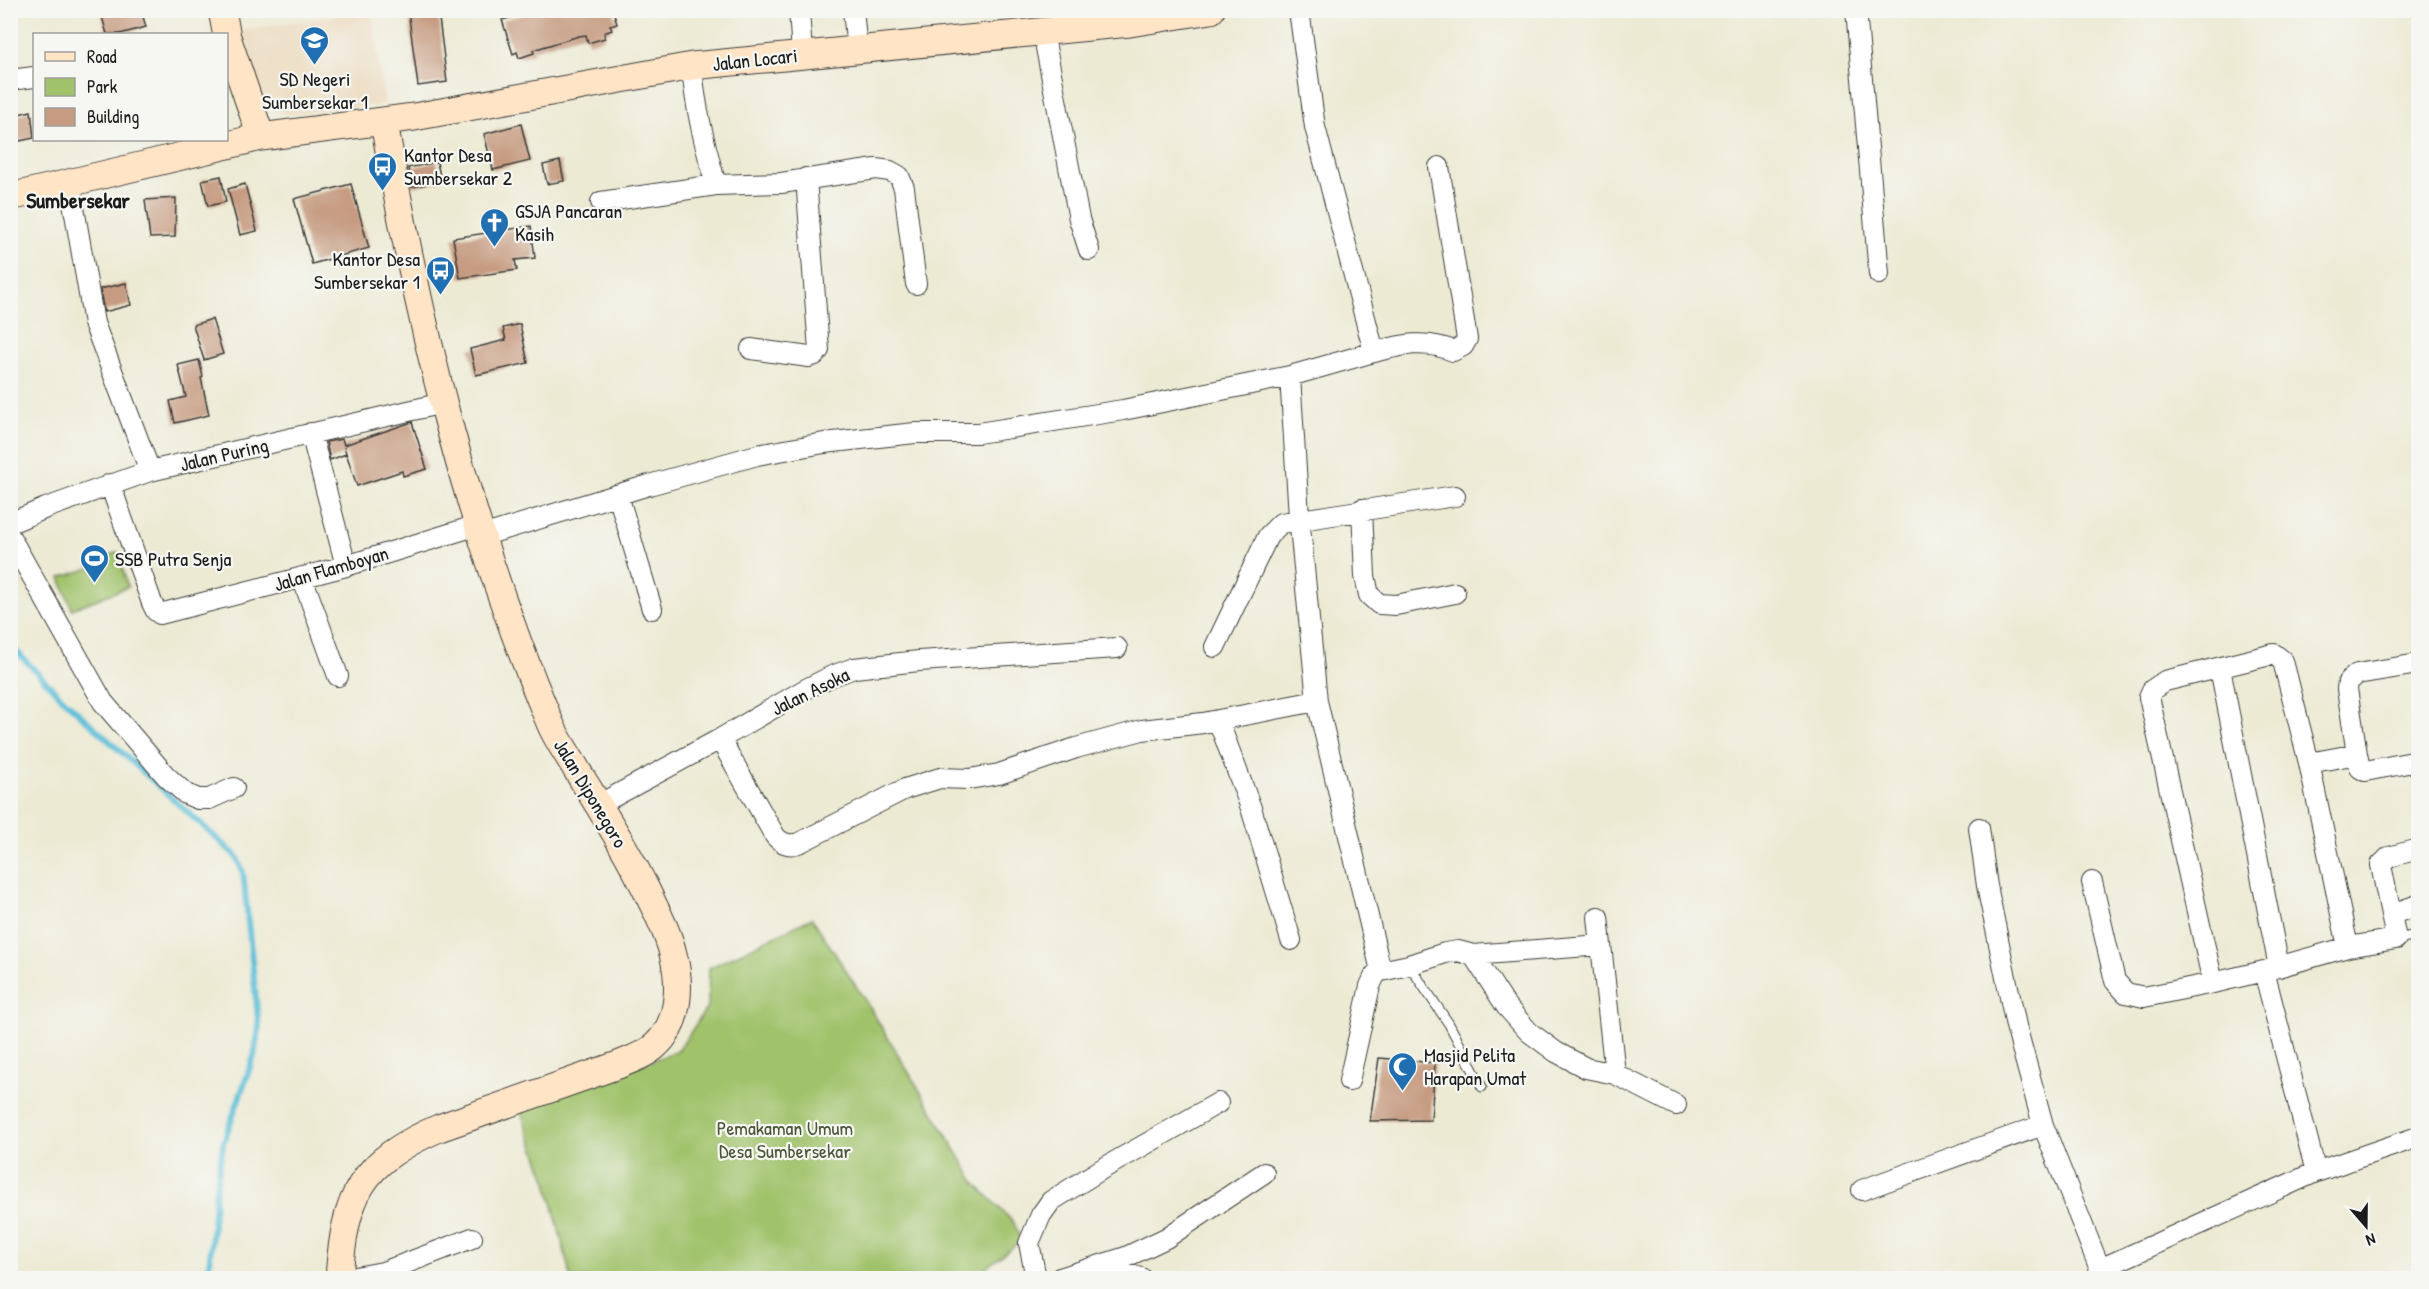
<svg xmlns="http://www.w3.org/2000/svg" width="2429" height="1289" font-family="'Patrick Hand',sans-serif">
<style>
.built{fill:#ebd8ba}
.green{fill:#a0c26b;stroke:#5e6f44;stroke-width:1.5}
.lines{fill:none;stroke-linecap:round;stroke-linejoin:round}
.stream{stroke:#59bdd7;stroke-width:6}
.building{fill:#c69b81}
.lane-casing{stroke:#3b3b38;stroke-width:11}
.street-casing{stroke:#3b3b38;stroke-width:22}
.secondary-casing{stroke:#3b3b38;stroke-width:29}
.lane{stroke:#fff;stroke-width:9}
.street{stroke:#fff;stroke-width:20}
.secondary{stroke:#ffe4c6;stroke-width:27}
.labels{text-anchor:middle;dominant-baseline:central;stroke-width:4.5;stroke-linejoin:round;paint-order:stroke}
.street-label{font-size:20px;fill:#1c1c1c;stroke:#f6f6f2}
.poi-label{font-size:20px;fill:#1c1c1c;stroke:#f6f6f2;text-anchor:start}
.park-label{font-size:20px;fill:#4a5638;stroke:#f6f6f2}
.quarter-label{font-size:22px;font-weight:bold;fill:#1c1c1c;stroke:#f6f6f2}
</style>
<rect width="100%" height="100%" fill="#f6f6f2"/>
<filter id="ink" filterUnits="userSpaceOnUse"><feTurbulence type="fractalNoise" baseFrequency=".0167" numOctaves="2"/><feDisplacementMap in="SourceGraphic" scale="12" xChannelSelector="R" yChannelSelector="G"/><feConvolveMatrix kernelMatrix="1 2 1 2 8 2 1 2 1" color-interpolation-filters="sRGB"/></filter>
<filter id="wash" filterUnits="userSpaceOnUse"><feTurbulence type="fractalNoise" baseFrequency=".008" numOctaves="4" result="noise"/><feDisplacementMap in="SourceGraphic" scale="24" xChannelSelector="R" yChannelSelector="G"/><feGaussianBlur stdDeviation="1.35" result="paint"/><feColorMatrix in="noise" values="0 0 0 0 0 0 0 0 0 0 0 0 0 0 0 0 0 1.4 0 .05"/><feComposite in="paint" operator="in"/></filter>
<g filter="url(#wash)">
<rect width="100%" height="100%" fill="#edead4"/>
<path class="built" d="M360 11H371L385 104 286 115 261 99 242 30Z"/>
<path class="green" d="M118 552 128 587 72 609 60 578 90 568 89 562Z
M812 918 870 1008 976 1184 1014 1223 1021 1241 975 1276 976 1278H571L547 1182 520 1110 678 1051 708 1006 709 968Z"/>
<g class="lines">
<path class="stream" d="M10 645 63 699 236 856 243 872 259 1029 254 1056 223 1144 216 1188 209 1268 210 1278"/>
</g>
<g id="blocks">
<path class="building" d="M100 10H141L146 27 120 34H107Z
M408 10H438L447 82 418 86Z
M539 10H613L617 24 610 26 612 30 604 33 605 38 588 43 586 35 579 36 533 50 534 53 519 58 517 52 513 54 502 20Z
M31 111 34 138 10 143V116Z
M521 124 530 161 493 170 484 134Z
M560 161 564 181 547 184 543 165Z
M437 162 441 181 412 187 408 168Z
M221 176 226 202 208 206 202 180Z
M245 184 257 231 240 235 228 189Z
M351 184 369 248 312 264 294 199Z
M176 198 175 237 150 238 145 200Z
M531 226 535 258 515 260 517 270 460 278 453 238Z
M126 283 131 305 104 312 100 289Z
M212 319 223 354 204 360 193 325Z
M520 324 528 363 476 375 470 349 506 340 503 328Z
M199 360 203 377 201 378 209 415 175 423 170 401 186 397 178 365Z
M412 422 427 469 403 476 402 471 357 486 344 447 346 454 330 460 326 442 342 439 344 445Z
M1379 1058 1435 1063 1431 1120 1370 1121Z"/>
</g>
</g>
<g filter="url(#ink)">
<use href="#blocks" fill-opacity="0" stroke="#3b3b38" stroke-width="1.5"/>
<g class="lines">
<defs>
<path id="lane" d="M2396 939 2418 935
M1409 965 1449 1024 1482 1087"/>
<path id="street" d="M799 10 802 54
M853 10 857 49
M1856 10 1879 274
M1043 32 1079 219 1089 250
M692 66C695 108 705 145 716 185L781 183 876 169 890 171 899 176 904 188 916 284
M10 80 34 77
M70 185 94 323 150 471
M601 202 716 185
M751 349 809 357 815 355 819 350 806 178
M1374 352C1402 345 1425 339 1453 351L1463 346 1467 339 1439 167
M1290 376 1299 516 1317 701 1381 971 1375 975 1370 986 1349 1081
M311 433 346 566
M110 484 152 603 156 611 160 614 346 566 478 525
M618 495 652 609
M1362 509 1365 576 1369 595 1379 604 1396 605 1455 593
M10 523 46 508 150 471 443 403
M482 536 649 485 757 455 824 443 915 433H978L1123 410 1290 376 1374 352 1315 127 1299 10
M10 537 103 702 166 776 186 794 198 799H209L234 788
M302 577 338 676
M1215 647 1268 536 1281 523 1455 496
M2220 668 2279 967
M1218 720 1251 808 1291 940
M720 739 775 836C782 844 791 847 801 842L905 789 940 778 969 779 999 774 1076 748 1142 730 1203 723 1317 701
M2357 754 2347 689 2348 682 2357 674 2418 664
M2309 763 2357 754 2360 768 2365 771 2418 761
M598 805 720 739 806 689 832 676 854 668 919 661 1117 648
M1979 828 1987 886 2016 1026 2043 1125
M2092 882 2115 981 2126 993 2144 997 2213 983
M2392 914 2418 905
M1598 917 1615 1074
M1473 955 1506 1006 1529 1032 1556 1052 1586 1068 1615 1074 1676 1105
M1381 971 1409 965 1445 953 1458 951 1473 955 1601 945
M2264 971 2213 983 2149 697 2152 690 2165 681 2274 654 2283 661 2309 763 2348 947
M2316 1172 2418 1137
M1862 1190 2043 1125 2100 1269 2101 1278
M1109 1263 1116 1271 1141 1278
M2100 1269 2316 1172 2264 971 2348 947 2396 939 2381 865 2389 857 2418 849
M350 1278 383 1272 472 1238
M1036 1278 1029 1243 1041 1215 1051 1201 1102 1169 1218 1103
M1060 1278 1126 1257 1166 1238 1264 1173"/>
<path id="secondary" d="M222 10 227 37 261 137
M10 197 261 137 414 117 692 66 1130 23 1211 10
M339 1278C345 1195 360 1162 439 1128L618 1065C630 1060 645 1055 655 1046 680 1024 681 984 673 954 669 936 660 918 652 902 631 857 604 814 578 772 569 756 557 740 550 723 469 531 419 327 384 122"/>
</defs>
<use href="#lane" class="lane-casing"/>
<use href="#street" class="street-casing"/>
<use href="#secondary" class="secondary-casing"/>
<use href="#lane" class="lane"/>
<use href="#street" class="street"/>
<use href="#secondary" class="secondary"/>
</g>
</g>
<defs>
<symbol id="school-pin" viewBox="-11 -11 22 30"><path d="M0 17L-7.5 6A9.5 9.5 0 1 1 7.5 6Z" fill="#1f6fb2" stroke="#f6f6f2"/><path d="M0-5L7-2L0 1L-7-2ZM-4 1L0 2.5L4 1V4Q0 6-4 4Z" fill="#fff"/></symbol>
<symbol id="bus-pin" viewBox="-11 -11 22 30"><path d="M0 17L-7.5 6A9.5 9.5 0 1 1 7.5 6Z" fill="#1f6fb2" stroke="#f6f6f2"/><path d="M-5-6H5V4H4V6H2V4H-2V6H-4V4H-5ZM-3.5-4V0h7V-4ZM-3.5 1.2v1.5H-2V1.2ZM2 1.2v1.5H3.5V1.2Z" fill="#fff"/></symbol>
<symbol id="church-pin" viewBox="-11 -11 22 30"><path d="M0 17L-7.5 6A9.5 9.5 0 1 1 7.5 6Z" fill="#1f6fb2" stroke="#f6f6f2"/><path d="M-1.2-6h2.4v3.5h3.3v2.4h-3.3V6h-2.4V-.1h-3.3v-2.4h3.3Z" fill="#fff"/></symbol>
<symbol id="stadium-pin" viewBox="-11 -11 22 30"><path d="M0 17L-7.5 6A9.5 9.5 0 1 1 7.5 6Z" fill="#1f6fb2" stroke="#f6f6f2"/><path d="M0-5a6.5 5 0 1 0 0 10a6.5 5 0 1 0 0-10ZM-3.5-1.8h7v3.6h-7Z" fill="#fff"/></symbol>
<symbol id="mosque-pin" viewBox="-11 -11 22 30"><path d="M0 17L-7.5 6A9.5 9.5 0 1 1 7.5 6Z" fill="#1f6fb2" stroke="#f6f6f2"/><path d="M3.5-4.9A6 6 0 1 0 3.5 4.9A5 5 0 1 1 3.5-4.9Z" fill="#fff"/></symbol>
</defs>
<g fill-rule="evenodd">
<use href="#school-pin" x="298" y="24" width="33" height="45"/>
<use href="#bus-pin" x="366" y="150" width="33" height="45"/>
<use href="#church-pin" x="478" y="206" width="33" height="45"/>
<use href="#bus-pin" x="424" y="254" width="33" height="45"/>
<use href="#stadium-pin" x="78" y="542" width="33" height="45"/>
<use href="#mosque-pin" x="1386" y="1050" width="33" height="45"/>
</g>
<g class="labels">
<g class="street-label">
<text transform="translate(755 59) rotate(-6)">Jalan Locari</text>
<text transform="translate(224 454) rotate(-13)">Jalan Puring</text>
<text transform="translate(331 568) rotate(-16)">Jalan Flamboyan</text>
<text transform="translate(810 691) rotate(-26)">Jalan Asoka</text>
<text transform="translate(591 793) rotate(59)">Jalan Diponegoro</text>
</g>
<g class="poi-label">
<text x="315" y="78" text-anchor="middle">SD Negeri<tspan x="315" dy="23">Sumbersekar 1</tspan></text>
<text x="404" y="154">Kantor Desa<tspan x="404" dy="23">Sumbersekar 2</tspan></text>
<text x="515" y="210">GSJA Pancaran<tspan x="515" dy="23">Kasih</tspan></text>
<text x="420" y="258" text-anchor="end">Kantor Desa<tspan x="420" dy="23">Sumbersekar 1</tspan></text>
<text x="115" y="558">SSB Putra Senja</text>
<text x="1424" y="1054">Masjid Pelita<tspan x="1424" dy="23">Harapan Umat</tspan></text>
</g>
<g class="park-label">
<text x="785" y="1127">Pemakaman Umum<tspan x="785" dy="23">Desa Sumbersekar</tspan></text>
</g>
<g class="quarter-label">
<text x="78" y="200">Sumbersekar</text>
</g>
</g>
<rect width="2429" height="1289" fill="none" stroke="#f6f6f2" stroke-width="36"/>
<rect x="33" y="33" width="195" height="108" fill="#f6f6f2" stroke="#9f9f9c" stroke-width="1.5"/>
<rect x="45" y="52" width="30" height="9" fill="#ffe4c6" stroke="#9f9f9c" stroke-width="1.5"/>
<text x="87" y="63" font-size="18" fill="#1c1c1c">Road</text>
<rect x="45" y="78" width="30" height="18" fill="#a0c26b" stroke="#9f9f9c" stroke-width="1.5"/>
<text x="87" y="93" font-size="18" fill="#1c1c1c">Park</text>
<rect x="45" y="108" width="30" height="18" fill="#c69b81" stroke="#9f9f9c" stroke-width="1.5"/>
<text x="87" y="123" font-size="18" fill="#1c1c1c">Building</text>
<g transform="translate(2366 1226) rotate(160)" stroke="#f6f6f2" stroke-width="4.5" paint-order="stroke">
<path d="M0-4.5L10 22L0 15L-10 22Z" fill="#1c1c1c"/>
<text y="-9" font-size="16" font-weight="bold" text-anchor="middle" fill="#1c1c1c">N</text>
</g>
</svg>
